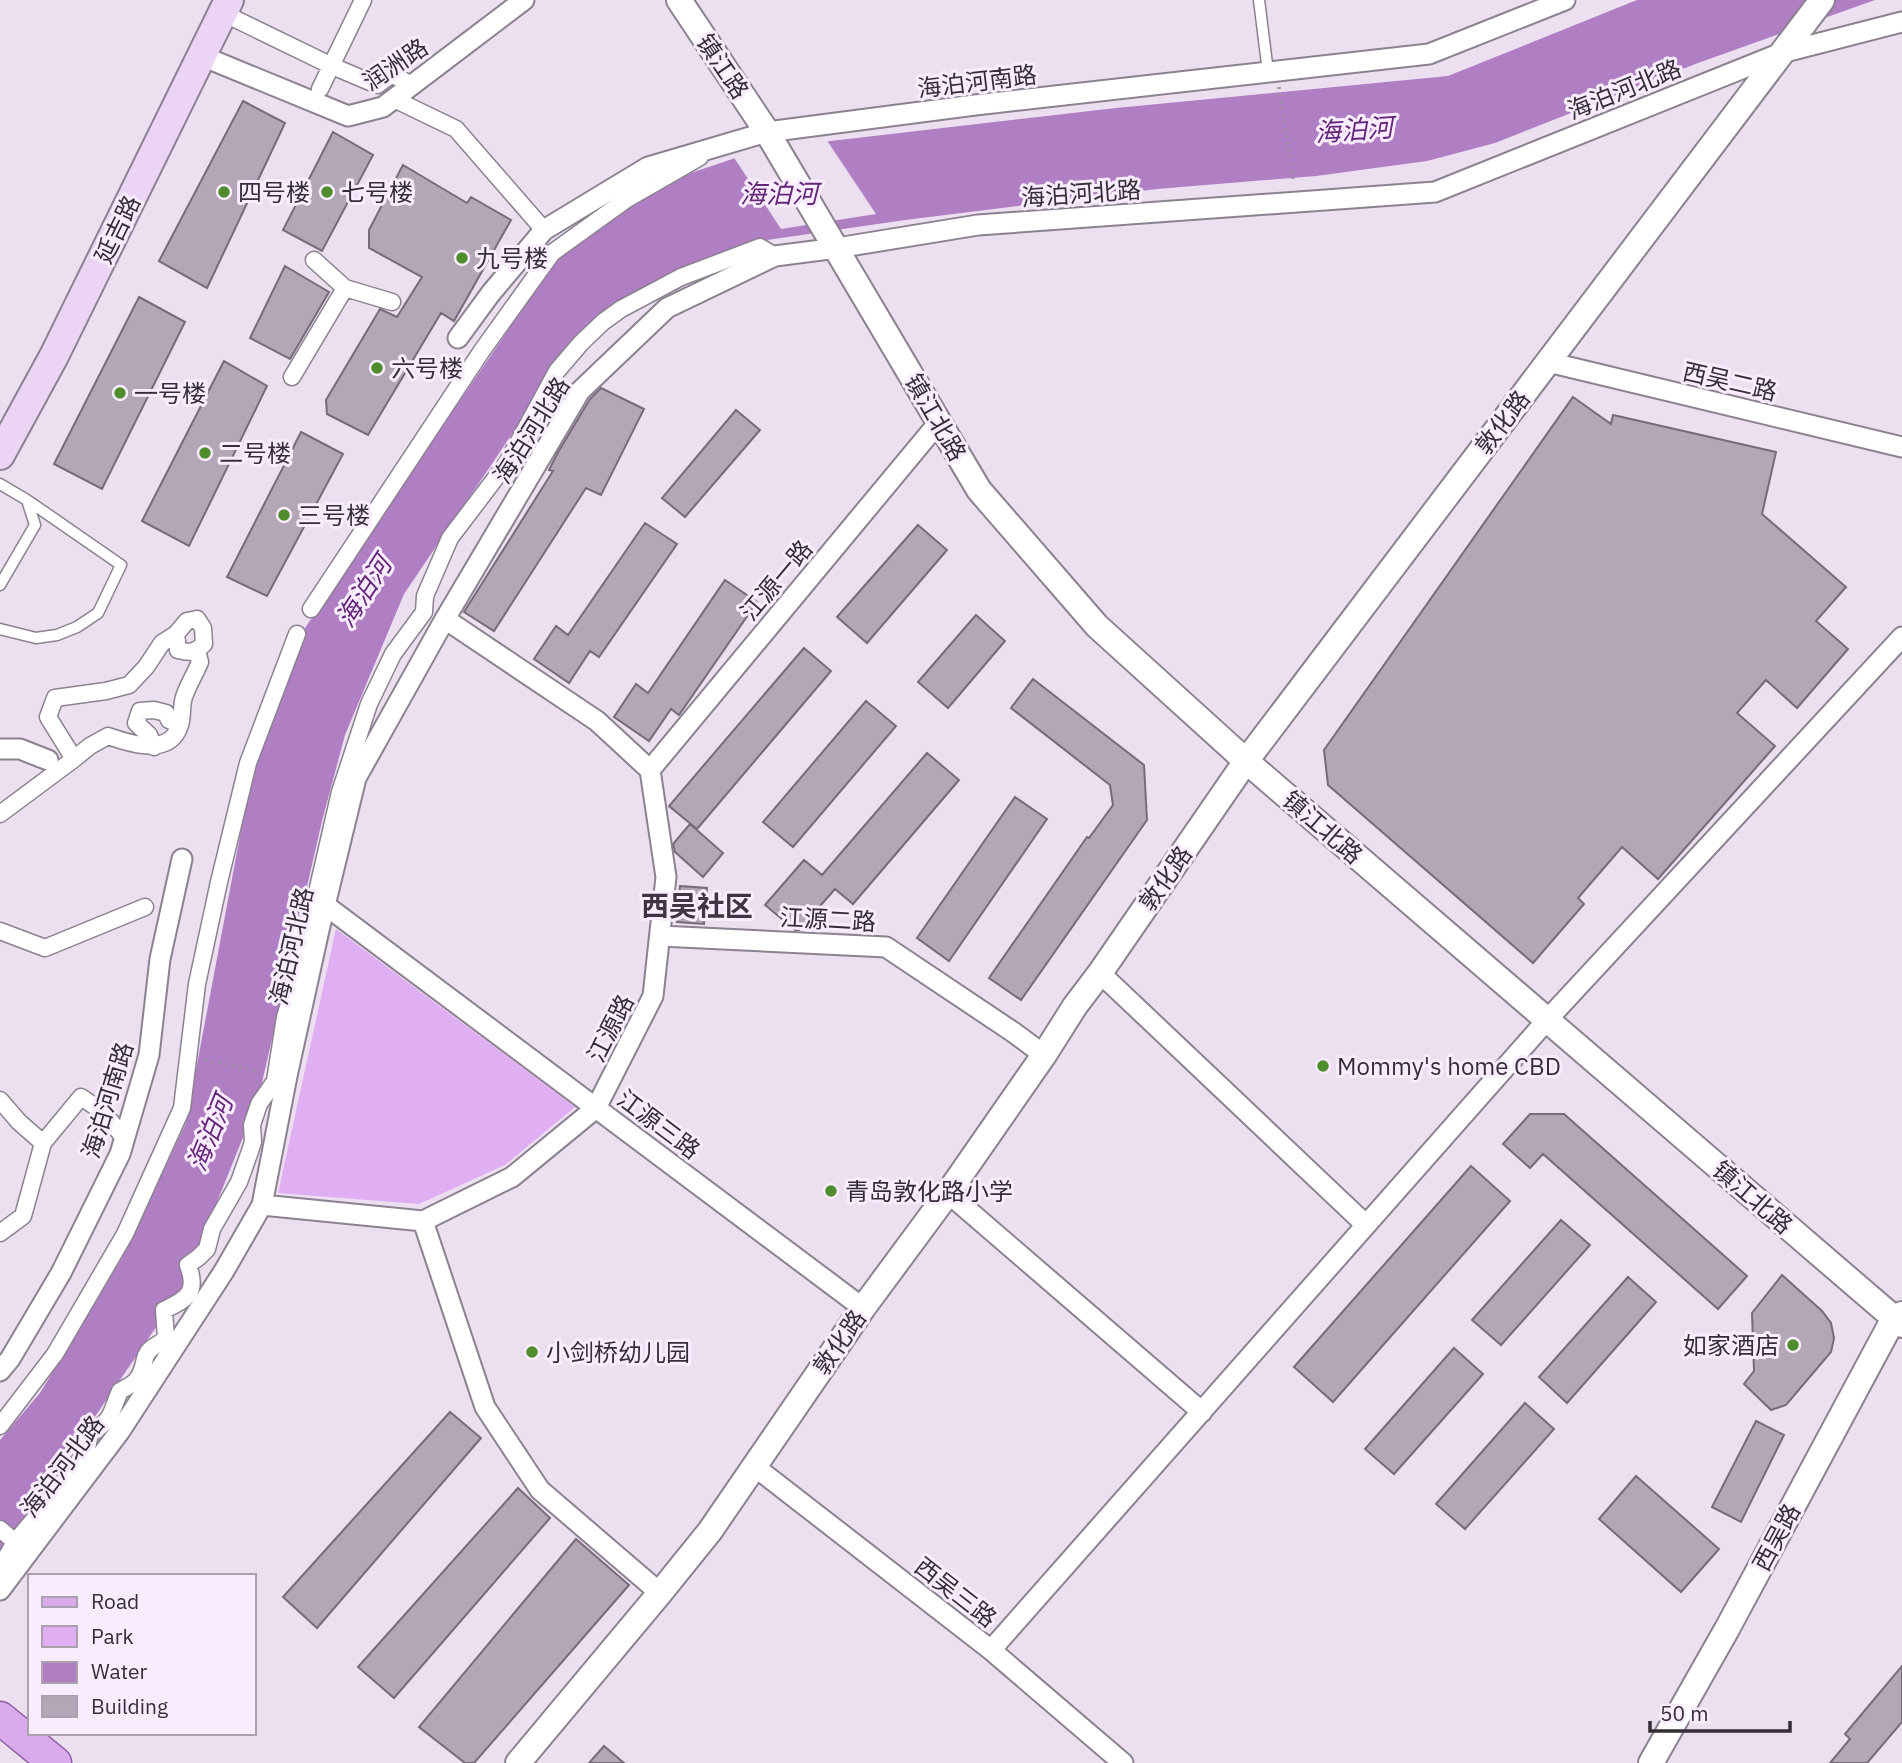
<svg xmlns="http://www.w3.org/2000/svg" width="1902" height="1763" font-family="'IBM Plex Sans','Noto Sans SC',sans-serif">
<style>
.green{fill:#dfaef3}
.water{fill:#af7ec3}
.pier{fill:#ebdff0}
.building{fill:#b2a6b7;stroke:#766b7a;stroke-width:2}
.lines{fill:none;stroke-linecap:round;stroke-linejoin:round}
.service-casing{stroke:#8c8191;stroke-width:13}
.pedestrian-casing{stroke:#8c8191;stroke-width:19}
.minor-casing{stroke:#8c8191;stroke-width:23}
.tertiary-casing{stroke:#8c8191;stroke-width:28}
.secondary-casing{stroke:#8c8191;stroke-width:32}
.primary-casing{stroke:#8e5ba2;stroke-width:35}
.path{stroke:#9d94a1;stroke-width:3.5;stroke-dasharray:2 5;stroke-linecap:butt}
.service{stroke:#fff;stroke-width:10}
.pedestrian{stroke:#fff;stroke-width:16}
.minor{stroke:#fff;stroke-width:19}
.tertiary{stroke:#fff;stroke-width:24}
.secondary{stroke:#ecd5f4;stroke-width:28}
.primary{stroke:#d9abea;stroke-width:32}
.poi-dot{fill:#508d2c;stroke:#f8ecfe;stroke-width:2.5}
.labels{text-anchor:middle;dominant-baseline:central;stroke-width:6;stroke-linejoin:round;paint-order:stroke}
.street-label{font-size:24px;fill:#342f36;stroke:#f8ecfe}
.poi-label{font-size:24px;fill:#342f36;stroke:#f8ecfe;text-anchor:start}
.water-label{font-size:26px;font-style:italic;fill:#632679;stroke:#f8ecfe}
.quarter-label{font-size:28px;font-weight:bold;fill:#3e3442;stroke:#f8ecfe}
</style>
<rect width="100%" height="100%" fill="#ebdff0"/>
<path class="green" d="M336 929 575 1107 505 1165 419 1204 278 1193Z"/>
<path class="water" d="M1637 0H1875L1698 63 1495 143 1427 161 1316 176 1157 189 905 220 753 242 615 304 529 409 404 594 345 735 322 821 258 1100 182 1289 0 1556V1440L40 1393 122 1258 186 1123 253 767 305 628 558 257 623 205 679 177 762 149 1116 108 1448 76Z"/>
<path class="pier" d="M826 139 876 214 781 229 733 156 761 146Z"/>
<path class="building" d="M243 101 285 123 207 288 159 261Z
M333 132 373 155 322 251 283 230Z
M403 165 467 203 471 197 511 220 454 321 441 313 368 435 327 414 326 400 380 309 397 317 422 277 369 248V230Z
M285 266 329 292 290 359 250 338Z
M139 297 185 322 102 489 54 464Z
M224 361 267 386 189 546 142 521Z
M601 388 644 409 601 495 586 488 494 631 464 612 553 471 549 470 557 454 590 399Z
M1573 397 1611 424 1613 415 1776 452 1762 514 1846 587 1816 621 1848 649 1797 708 1766 680 1737 713 1775 746 1658 879 1622 847 1578 898 1584 904 1533 963 1328 785 1324 750Z
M736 410 760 430 685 517 662 498Z
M301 432 343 454 267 596 227 577Z
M645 523 677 544 599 657 590 651 569 683 534 659 556 626 568 635Z
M918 525 947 550 867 643 837 617Z
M725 580 757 602 679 715 671 709 649 741 614 717 636 684 648 693Z
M976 615 1005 641 948 708 918 682Z
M804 648 831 671 697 829 669 806Z
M1033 679 1144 765 1147 820 1021 1000 989 978 1087 837 1089 838 1113 805 1110 785 1011 708Z
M866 701 896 726 793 847 763 822Z
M927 753 959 780 853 904 835 889 799 930H795L765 905 804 860 822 875Z
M1015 797 1047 819 949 961 917 938Z
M690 824 723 853 703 877 675 852 673 844Z
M680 886 707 888 704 924 677 922Z
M1530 1114H1564L1747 1276 1718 1309 1543 1154 1530 1168 1503 1144Z
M1471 1166 1510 1201 1333 1402 1294 1367Z
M1561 1220 1590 1245 1501 1345 1472 1320Z
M1782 1275 1822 1311 1831 1323 1834 1338 1831 1352 1786 1405 1771 1410 1744 1384 1754 1371 1752 1313Z
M1628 1277 1656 1302 1567 1403 1539 1377Z
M1454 1348 1483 1374 1394 1474 1365 1449Z
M1525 1403 1554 1429 1465 1529 1436 1504Z
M450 1412 481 1438 317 1628 283 1597Z
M1756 1421 1784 1435 1741 1522 1712 1507Z
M1636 1476 1719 1549 1681 1592 1599 1519Z
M518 1488 550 1518 394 1698 358 1667Z
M576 1539 629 1585 474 1763H465L419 1727Z
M1902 1666V1722L1867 1763H1830L1850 1739 1845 1734Z
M604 1746 624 1763H589Z"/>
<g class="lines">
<defs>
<path id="service" d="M1259 0 1268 72
M0 484 27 500 35 525 0 585
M0 629 36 638 57 635 77 627 98 613 121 565 27 500"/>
<path id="pedestrian" d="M223 13 332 66 377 85 392 74 411 85
M320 89 363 0
M394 99 456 129 544 230
M345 288 392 302
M292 377 345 288 314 260
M311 609 481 352 552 253 627 199 700 157
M154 747 149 735 136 723 140 711 154 710 166 713 169 720 180 725
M74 759 90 746 108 736C131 744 170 757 180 725 183 716 181 706 184 697 188 685 195 674 200 662L197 651
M0 814 74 759 48 717 55 698 106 691 129 685 146 667 162 643 176 634 187 621 197 619 203 628 204 644C194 653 190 653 178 650L176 634
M0 931 45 948 145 907
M0 1100 19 1122 43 1143 23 1216 0 1233
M43 1143 81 1097 103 1112 125 1139
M0 1426 55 1354 125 1234 182 1108 197 984 219 882 248 763 297 634
M0 1529 15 1542
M0 1568 15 1542 48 1503 86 1452 90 1434C115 1417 109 1416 120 1391 135 1383 140 1380 144 1363 145 1358 145 1356 148 1352 152 1346 160 1344 166 1339L164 1310C188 1299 198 1292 188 1265L199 1257 207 1249 212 1229 239 1182 249 1154 253 1142 252 1125 259 1104 275 1081 285 1017 293 991 300 939 303 928 311 918 340 792 369 704 393 654 424 612 425 596 450 538 507 463 557 371 581 343 603 322 621 309 681 277 760 247 775 256"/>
<path id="minor" d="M202 56 348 116 383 107 524 0
M458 338 491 293 544 230 648 167 767 132 975 105 1429 54 1565 0
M1548 362 1902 447
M0 749H20L48 760
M650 770 939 422
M325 905 863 1308
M660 936 886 947 1013 1032 1044 1055
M1100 973 1366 1225
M948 1193 1202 1412
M262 1205 423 1221 512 1177 596 1108 653 996 666 877 650 770 597 721 445 619
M423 1221 485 1407 540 1490 660 1593
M0 1371 10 1359 61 1273 120 1154 149 1055 160 959 182 859
M754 1466 991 1650 1123 1763
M0 1590 120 1431 224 1271 262 1205 287 1076 319 930 356 778 445 619 580 391 667 308 775 256 837 248 978 225 1435 192 1781 53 1902 22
M991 1650 1547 1020 1902 637"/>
<path id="tertiary" d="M679 0 767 132 979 490 1097 626 1246 761 1902 1325
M518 1763 660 1593 710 1531 863 1308 948 1193 1044 1055 1075 1006 1100 973 1246 761 1822 0
M1651 1763 1727 1629 1894 1318 1902 1314"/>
<path id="secondary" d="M0 455 54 356 229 0"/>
<path id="primary" d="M0 1718 55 1763"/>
</defs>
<use href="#service" class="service-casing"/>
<use href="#pedestrian" class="pedestrian-casing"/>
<use href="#minor" class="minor-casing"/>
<use href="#tertiary" class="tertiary-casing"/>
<use href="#secondary" class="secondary-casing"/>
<use href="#primary" class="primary-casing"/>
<path class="path" d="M1279 87 1294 183
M205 1060 259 1071"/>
<use href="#service" class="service"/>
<use href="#pedestrian" class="pedestrian"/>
<use href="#minor" class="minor"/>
<use href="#tertiary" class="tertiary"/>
<use href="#secondary" class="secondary"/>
<use href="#primary" class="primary"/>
</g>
<g class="poi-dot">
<circle cx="224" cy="192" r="7"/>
<circle cx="327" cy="192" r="7"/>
<circle cx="462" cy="258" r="7"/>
<circle cx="377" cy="368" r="7"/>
<circle cx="120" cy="393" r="7"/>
<circle cx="205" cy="453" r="7"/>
<circle cx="284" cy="515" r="7"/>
<circle cx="1323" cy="1066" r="7"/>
<circle cx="831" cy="1191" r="7"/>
<circle cx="1793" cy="1345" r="7"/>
<circle cx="532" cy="1352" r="7"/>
</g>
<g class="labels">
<g class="street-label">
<text transform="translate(395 64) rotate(-34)">润洲路</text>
<text transform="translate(723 66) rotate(56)">镇江路</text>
<text transform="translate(977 81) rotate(-7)">海泊河南路</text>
<text transform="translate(1624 89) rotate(-22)">海泊河北路</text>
<text transform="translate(1081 193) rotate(-4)">海泊河北路</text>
<text transform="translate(117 229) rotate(-64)">延吉路</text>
<text transform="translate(1730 381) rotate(13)">西吴二路</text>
<text transform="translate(936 417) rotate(60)">镇江北路</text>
<text transform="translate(1502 422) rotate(-53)">敦化路</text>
<text transform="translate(531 430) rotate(-58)">海泊河北路</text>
<text transform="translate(776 580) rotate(-50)">江源一路</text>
<text transform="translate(1323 827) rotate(41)">镇江北路</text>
<text transform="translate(1165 878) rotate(-55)">敦化路</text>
<text transform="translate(828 919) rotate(3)">江源二路</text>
<text transform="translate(291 946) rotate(-77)">海泊河北路</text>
<text transform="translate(610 1028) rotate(-63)">江源路</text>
<text transform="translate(107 1100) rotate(-73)">海泊河南路</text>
<text transform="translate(659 1124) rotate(37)">江源三路</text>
<text transform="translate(1753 1197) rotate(41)">镇江北路</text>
<text transform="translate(839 1342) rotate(-55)">敦化路</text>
<text transform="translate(62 1466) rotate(-53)">海泊河北路</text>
<text transform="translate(1776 1537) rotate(-62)">西吴路</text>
<text transform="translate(956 1592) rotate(38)">西吴三路</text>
</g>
<g class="poi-label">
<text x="238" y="192">四号楼</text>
<text x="341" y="192">七号楼</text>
<text x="476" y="258">九号楼</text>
<text x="391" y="368">六号楼</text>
<text x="134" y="393">一号楼</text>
<text x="219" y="453">二号楼</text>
<text x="298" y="515">三号楼</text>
<text x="1337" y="1066">Mommy's home CBD</text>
<text x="845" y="1191">青岛敦化路小学</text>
<text x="1779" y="1345" text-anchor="end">如家酒店</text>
<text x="546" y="1352">小剑桥幼儿园</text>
</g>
<g class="water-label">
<text transform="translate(1354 129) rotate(-4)">海泊河</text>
<text x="779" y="193">海泊河</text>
<text transform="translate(363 591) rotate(-57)">海泊河</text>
<text transform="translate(209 1133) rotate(-68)">海泊河</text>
</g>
<g class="quarter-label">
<text x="697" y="905">西吴社区</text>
</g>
</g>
<rect x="28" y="1574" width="228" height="161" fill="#f8ecfe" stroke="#aaa0ae" stroke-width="2"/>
<rect x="42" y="1597" width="35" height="10" fill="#d9abea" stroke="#aaa0ae" stroke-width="2"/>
<text x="91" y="1609" font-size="21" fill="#342f36">Road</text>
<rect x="42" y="1626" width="35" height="21" fill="#dfaef3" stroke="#aaa0ae" stroke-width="2"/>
<text x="91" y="1644" font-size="21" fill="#342f36">Park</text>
<rect x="42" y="1662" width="35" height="21" fill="#af7ec3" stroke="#aaa0ae" stroke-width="2"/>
<text x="91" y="1679" font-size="21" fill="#342f36">Water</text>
<rect x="42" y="1696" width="35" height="21" fill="#b2a6b7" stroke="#aaa0ae" stroke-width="2"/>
<text x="91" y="1714" font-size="21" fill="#342f36">Building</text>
<path d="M1650 1721v10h140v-10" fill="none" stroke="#342f36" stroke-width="3.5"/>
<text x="1660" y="1721" font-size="21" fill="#342f36" stroke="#f8ecfe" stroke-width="5" paint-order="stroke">50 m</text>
</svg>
